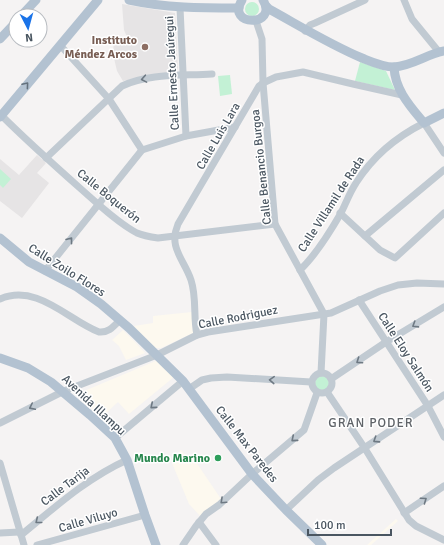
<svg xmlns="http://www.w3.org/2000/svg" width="444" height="545" font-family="Signika,sans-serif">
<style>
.commercial{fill:#fdf9ef}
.education{fill:#e6e4e5}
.green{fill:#c3f1d5}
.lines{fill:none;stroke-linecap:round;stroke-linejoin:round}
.minor{stroke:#c1cad2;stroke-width:7}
.major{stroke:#b3c2d1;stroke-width:9}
.oneway{stroke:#6e7983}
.oneway2{stroke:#64717d}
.education-dot{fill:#8d6e63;stroke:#fff;stroke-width:1.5}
.leisure-dot{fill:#2e9e5b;stroke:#fff;stroke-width:1.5}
.labels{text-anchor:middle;stroke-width:3;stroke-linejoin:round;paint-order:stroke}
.education-label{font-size:12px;font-weight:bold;fill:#785e54;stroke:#fff;text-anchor:end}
.street-label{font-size:12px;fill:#4a5661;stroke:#fff}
.leisure-label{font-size:12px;font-weight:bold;fill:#27864d;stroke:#fff;text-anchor:end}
.neighbourhood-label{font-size:13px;letter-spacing:1px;fill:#5f6368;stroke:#fff}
</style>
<rect width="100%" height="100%" fill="#f5f3f3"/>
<g class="commercial">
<path d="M192,312l1,21 -32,15h-6l-21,-22 19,-3v-7z"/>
<path d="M123,330l13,13 9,10 -19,7 -7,-14 -7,-6z"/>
<path d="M158,360l16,17 -45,37 -11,-12 -17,16 -24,-24z"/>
<path d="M181,450l7,9 4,-3 29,43 -20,18 -12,-13 -17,-41 4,-3 -1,-4z"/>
<path d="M396,519l2,2 -27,24h-4z"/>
</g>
<g class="education">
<path d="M122,4l53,9 3,56 -2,2 -53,10 -6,-10 -4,-17 1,-14 14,-1 -4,-9z"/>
<path d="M37,155l9,8 -9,10 12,10 -27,35 -22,-17v-42l19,16z"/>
</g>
<g class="green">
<circle cx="252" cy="9" r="7"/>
<path d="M360,62l26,9 9,19 -40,-9z"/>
<path d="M230,75l2,19 -12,2 -2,-20z"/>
<path d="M0,169l11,10 -8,9 -3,-3z"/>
<circle cx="322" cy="383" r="7"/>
</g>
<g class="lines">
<g class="minor">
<path d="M404,0l8,19 27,33"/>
<path d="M180,8l6,128"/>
<path d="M256,21l6,18 1,44 12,141 49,90 -3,59"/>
<path d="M305,31l5,-6 5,-2 50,-23"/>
<path d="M60,45l49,54 33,51"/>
<path d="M0,114c26,26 54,51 81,75 17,15 37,34 56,44 7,3 14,4 21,5l117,-14"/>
<path d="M46,158l76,-72c27,-13 60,-10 90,-12"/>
<path d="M340,213l40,37 15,8 49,-45"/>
<path d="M365,236l79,-66"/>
<path d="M300,270c16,-15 30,-38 41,-57 5,-10 9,-21 15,-30 17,-27 40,-46 68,-60l20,30"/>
<path d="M45,271l97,-121 44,-14 49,-9"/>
<path d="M0,299c37,-16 68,21 99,33 10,1 15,-6 21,-12"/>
<path d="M359,300l69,106 16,31"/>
<path d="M197,335c-4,-18 0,-37 -6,-55 -7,-21 -23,-32 -13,-56l81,-138 4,-3 13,-6 27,-5 50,12 49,11"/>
<circle cx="322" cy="383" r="10"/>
<path d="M331,379l55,-37 58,-35"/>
<path d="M189,389l13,-9 9,-2 16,-1 84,5"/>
<path d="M327,392l37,55 45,73 7,6 28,14"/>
<path d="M0,423l64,-32 93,-36 40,-20 11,-3 123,-19 49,-22 18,-6 19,-2 27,1"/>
<path d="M115,438l68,-57"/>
<path d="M0,463l24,82"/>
<path d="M286,510l32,-30 16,-12 110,-73"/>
<path d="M404,513l40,-27"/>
<path d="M199,522l17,23"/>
<path d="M0,533l19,-1"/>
<path d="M21,535c33,-27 66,-57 106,-75"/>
<path d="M37,545l108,-30"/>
<path d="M183,545l13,-19 10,-12 13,-9 33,-31 52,-44 13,-37"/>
</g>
<g class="major">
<path d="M129,0c37,8 72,8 110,8"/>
<path d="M242,0c-17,27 37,27 21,0"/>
<path d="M266,6l3,3c31,17 60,35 93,49 10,4 21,9 32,9 18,-1 33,-13 50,-16"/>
<path d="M21,16l15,-16"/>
<path d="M0,39l16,-17"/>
<path d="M394,67c1,23 16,39 30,56l20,-10"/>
<path d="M0,117l98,-117"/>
<path d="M0,238l29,24 48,25 24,17 28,24 54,53 69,93 34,36 36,35"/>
<path d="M0,358l28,10 23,14 39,33 25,23 12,22 18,55 11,30"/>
</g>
</g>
<defs><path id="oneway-chevron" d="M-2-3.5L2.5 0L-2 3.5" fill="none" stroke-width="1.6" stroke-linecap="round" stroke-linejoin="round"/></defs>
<g class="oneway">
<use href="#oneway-chevron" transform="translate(144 79) rotate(170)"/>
<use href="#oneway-chevron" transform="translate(70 240) rotate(-52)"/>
<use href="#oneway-chevron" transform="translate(415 325) rotate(148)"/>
<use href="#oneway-chevron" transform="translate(359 361) rotate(146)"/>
<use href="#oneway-chevron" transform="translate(272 380) rotate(-177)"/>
<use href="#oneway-chevron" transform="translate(153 406) rotate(140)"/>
<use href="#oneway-chevron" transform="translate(32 407) rotate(154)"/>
<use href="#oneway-chevron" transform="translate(294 439) rotate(140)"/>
<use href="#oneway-chevron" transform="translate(376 440) rotate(147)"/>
<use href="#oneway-chevron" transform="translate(424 500) rotate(-35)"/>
<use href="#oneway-chevron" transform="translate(223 501) rotate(137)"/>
<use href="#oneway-chevron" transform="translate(38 521) rotate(141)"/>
</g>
<use class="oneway2" href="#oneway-chevron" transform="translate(26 85) rotate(-50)"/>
<circle class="education-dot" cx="145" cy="47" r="4"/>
<circle class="leisure-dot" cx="218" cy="458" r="4"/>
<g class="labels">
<g class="education-label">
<text x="137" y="44">Instituto<tspan x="137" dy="14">Méndez Arcos</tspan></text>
</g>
<g class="street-label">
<text transform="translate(172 73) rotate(-93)" y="4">Calle Ernesto Jaúregui</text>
<text transform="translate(218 136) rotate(-60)" y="4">Calle Luis Lara</text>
<text transform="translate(261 167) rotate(-96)" y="4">Calle Benancio Burgoa</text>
<text transform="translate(109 196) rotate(39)" y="4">Calle Boquerón</text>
<text transform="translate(331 204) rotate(-57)" y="4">Calle Villamil de Rada</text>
<text transform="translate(67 270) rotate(32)" y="4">Calle Zoilo Flores</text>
<text transform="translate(238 317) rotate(-11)" y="4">Calle Rodriguez</text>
<text transform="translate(406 352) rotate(57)" y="4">Calle Eloy Salmón</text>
<text transform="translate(94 405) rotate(43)" y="4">Avenida Illampu</text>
<text transform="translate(247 444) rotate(52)" y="4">Calle Max Paredes</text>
<text transform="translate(65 486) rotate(-37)" y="4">Calle Tarija</text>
<text transform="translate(88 520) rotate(-16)" y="4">Calle Viluyo</text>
</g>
<g class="leisure-label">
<text x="210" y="462">Mundo Marino</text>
</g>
<g class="neighbourhood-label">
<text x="371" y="427">GRAN PODER</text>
</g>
</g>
<g transform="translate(28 28) rotate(174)"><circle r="19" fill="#ffffff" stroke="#b7bbc0"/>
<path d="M0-3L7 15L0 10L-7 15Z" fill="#1a73e8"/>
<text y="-6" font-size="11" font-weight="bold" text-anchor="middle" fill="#4a5661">N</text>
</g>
<path d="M308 529v6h83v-6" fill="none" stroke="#4a5661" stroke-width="2"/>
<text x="314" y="529" font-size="12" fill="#4a5661" stroke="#ffffff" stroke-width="3" paint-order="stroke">100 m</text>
</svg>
